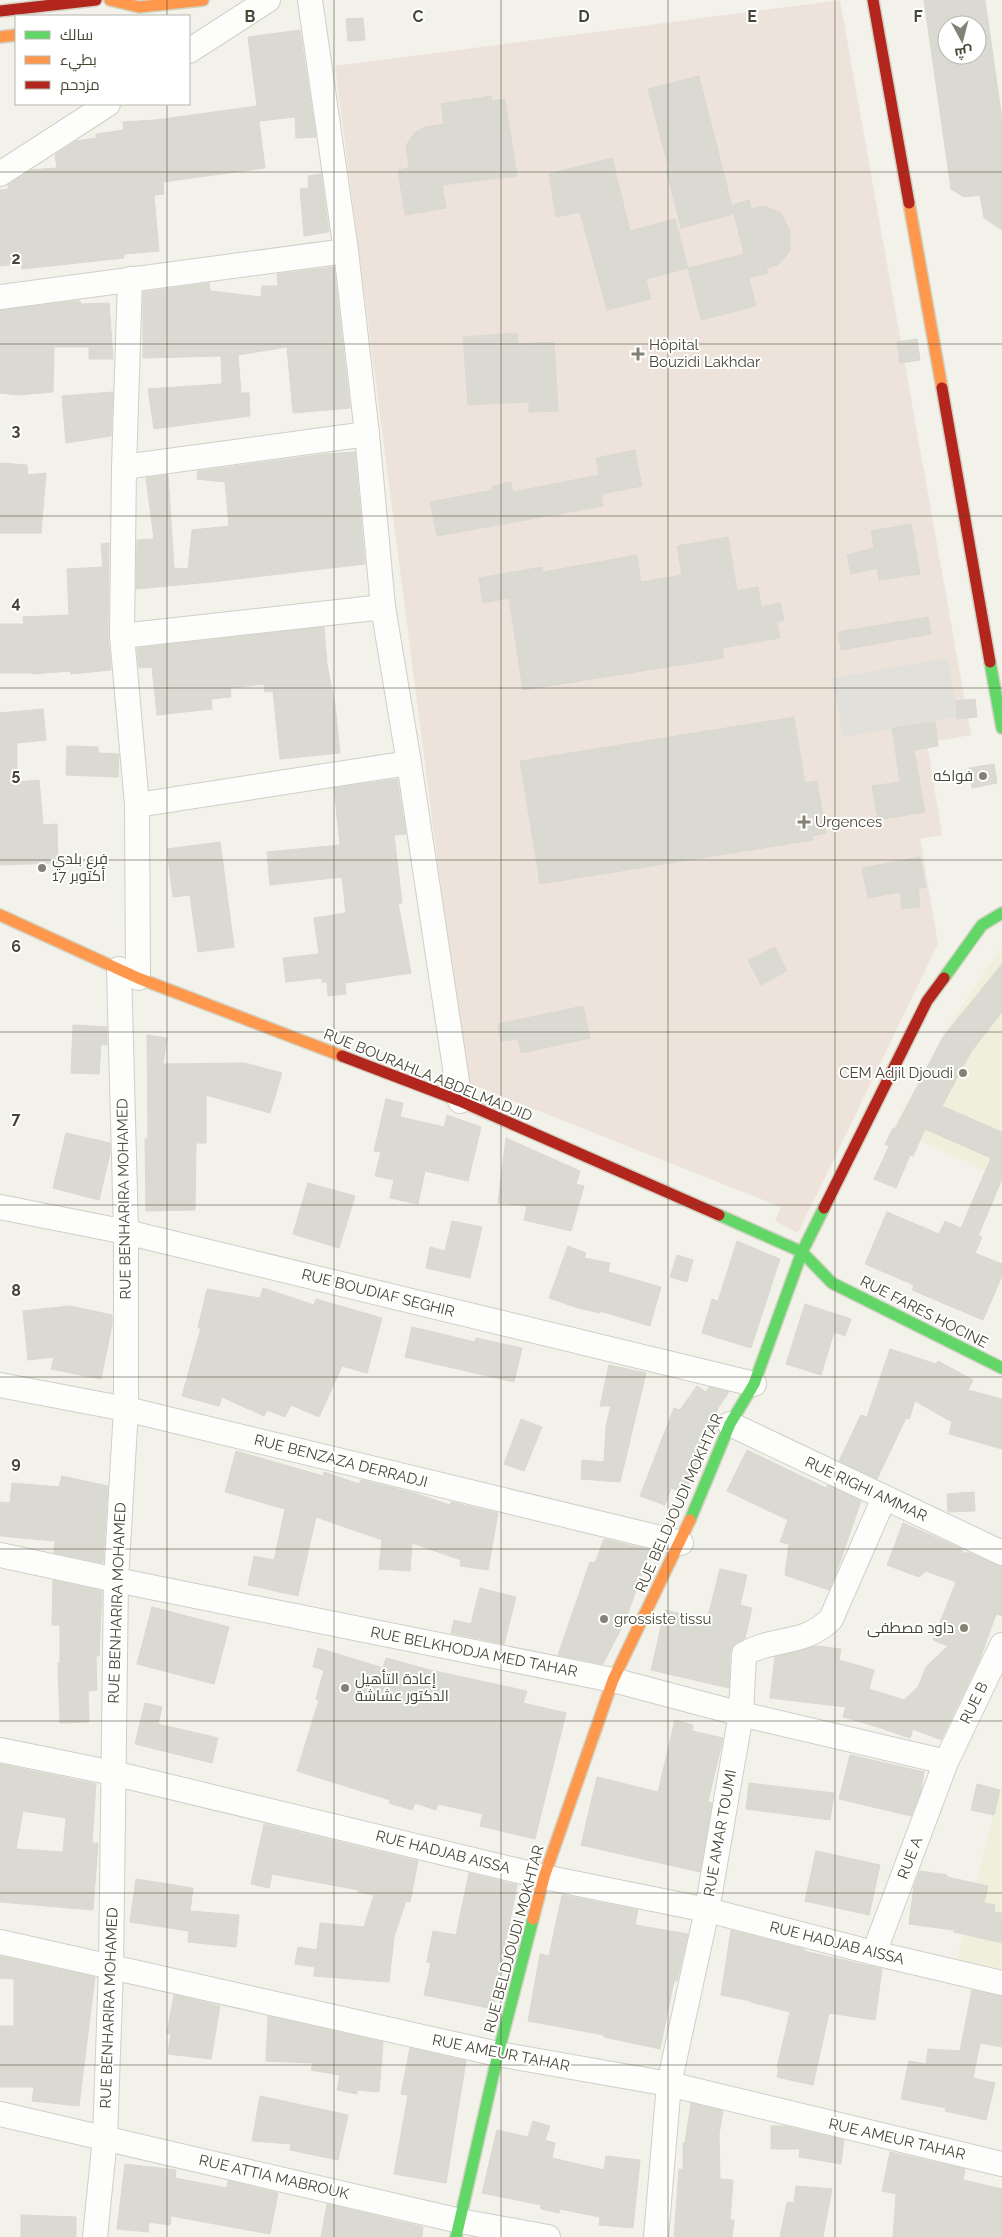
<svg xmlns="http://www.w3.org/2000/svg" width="1002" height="2237" font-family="Raleway,Cairo,sans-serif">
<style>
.education{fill:#f0efdc}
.medical{fill:#ede3da}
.parking{fill:#e1e0da}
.building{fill:#dbdad2;stroke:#dad9d0;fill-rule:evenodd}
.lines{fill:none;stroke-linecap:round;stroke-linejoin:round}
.street-casing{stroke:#d0cfc7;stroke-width:26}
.fast-casing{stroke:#d2d2c2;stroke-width:14}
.slow-casing{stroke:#d2d2c2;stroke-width:14}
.jam-casing{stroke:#d2d2c2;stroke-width:14}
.street{stroke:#fdfdfc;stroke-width:24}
.fast{stroke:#63d668;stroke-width:11}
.slow{stroke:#ff974d;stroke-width:11}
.jam{stroke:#b3261e;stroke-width:11}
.grid{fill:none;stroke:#484635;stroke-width:1;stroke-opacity:0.55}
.poi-dot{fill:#848274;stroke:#fff;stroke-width:2}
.labels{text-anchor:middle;stroke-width:4;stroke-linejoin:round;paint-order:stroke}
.poi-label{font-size:15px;fill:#484635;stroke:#fff;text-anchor:start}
.street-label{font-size:15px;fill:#484635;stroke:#fff}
.grid-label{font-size:16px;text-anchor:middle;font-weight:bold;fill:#484635;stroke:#fff;stroke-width:4;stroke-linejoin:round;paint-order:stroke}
</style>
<rect width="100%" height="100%" fill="#f2f1ea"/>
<g class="education">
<path d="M1002,946v232l-109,-50 61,-110z"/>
<path d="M1002,1783v187l-45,-10z"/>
</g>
<path class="medical" d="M840,0l131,735 -44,8 15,92 -22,4 18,105 -140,289 -23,-12 6,-14 -315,-125 -131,-1016z"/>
<path class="parking" d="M948,658l10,59 -115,20 -11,-59z"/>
<g class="building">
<path d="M924,0h61l17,119v111l-18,-12 -4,-23 -16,2 -13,-8zM947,25h30v30h-30z"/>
<path d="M363,18l2,22 -17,1 -2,-22z"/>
<path d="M300,30l16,107 -20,1 -1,-21 -36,4 6,47 -102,14 1,12 -10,1 5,56 -35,3v4l-102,11 -1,-5 -21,2v-76l8,-1v-4l23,-15 26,-2 -2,-13 21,-14 20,-3v-4l28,-4 -1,-8 33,-2 101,-14 -9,-69z"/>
<path d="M699,76l35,138 -53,14 -15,-59h3l-21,-80z"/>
<path d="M491,96l1,5 13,-2 12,77 -75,9 4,23 -41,7 -7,-45 11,-2 -3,-21 3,-7 7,-8 9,-5 19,-3 -3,-20z"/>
<path d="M612,158l18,73 45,-12 13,49 -42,11 5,20 -44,11 -27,-98 -24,5 -7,-43z"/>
<path d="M321,174l8,58 -25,4 -4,-47 9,-1 -1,-12z"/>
<path d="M749,200l2,9 13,-3 17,7 9,18v20l-12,14 -12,3 2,5 -19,5 7,28 -55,14 -13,-52 56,-14 -12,-49z"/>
<path d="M334,267l16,141 -57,5 -6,-66 -49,8 3,38h8l1,23 -96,13 -6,-40 74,-5 -1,-28 -78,2v-66l66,-9 1,8 51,6 1,-11h16l-1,-12z"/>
<path d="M75,301h5l1,3 28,-1 4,56h-24v-12h-35l-1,45 -35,3 -18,-2v-83z"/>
<path d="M517,333l1,11 36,-2 4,69 -29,1v-10l-61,3 -5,-68z"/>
<path d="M917,339l3,21 -20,3 -3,-21z"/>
<path d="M113,392l-2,44 -45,7 -4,-47z"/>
<path d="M635,450l7,36 -41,8 2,12 -166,30 -7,-34 63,-12 -1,-4 19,-4 2,10 86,-17 -3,-17z"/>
<path d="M355,452l10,112 -145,17 -84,8 1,-49 17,-1 -8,-61 22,-3 6,93 14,1 4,-39 37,-4 -4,-44 -28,-3 1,-8 127,-17z"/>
<path d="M0,463l27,2 1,10 18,-2 -5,60h-41z"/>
<path d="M911,524l9,50 -41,6 -2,-12 -26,6 -4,-19 27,-7 -3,-17z"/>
<path d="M728,537l9,54 21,-4 3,20 19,-4 4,17 -7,2 3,16 -58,10 2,10 -201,32 -14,-92 -26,5 -4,-25 63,-11 1,5 94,-17 4,27 41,-7 -5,-29z"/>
<path d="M109,543l-1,93 3,34 -40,4 -1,-3 -38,3v-1h-32v-49h24l-1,-7 46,-2 -2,-46 36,-2 -2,-23z"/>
<path d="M928,617l3,17 -90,16 -3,-18z"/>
<path d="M324,627l3,38 8,40 5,48 -60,6 -7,-68 -8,1 -1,-8 -34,4 1,9 -20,2 1,10 -55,6 -5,-48 -13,1 -2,-20z"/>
<path d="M975,699l2,18 -20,2 -1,-18z"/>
<path d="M43,709l3,31 -29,3v39l22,-2 4,45 14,-1 1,39 -58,2v-152z"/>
<path d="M794,717l11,66 12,-2 9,52 -14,3 1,4 -273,44 -20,-123z"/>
<path d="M935,722l3,24 -24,4 11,62 -47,8 -6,-34 28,-4 -8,-54z"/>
<path d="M67,746l31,1v6l21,1 -1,23 -52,-2z"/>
<path d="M994,764l3,19 -25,5 -3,-20z"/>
<path d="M397,779l9,55 -12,1 8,68h-4l13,70 -66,10 1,11 -18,2 -1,-14h-5v-4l-36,4 -3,-24 36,-4 -5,-36 32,-5 -4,-36 -72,8 -3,-33 73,-7 -6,-57z"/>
<path d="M220,842l14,105 -36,5 -8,-57 -17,2 -6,-48z"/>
<path d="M920,857l6,30 -8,2 2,18 -18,2 -2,-17 -32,6 -6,-30z"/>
<path d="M775,947l12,24 -26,14 -13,-25z"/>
<path d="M1002,964v48l-31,40 -29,54 60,26v47l-24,57 4,1 -7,16 27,11v12l-19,44 -71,-30 2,-5 -49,-21 22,-52 52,22 6,-13 16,7 30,-70 -66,-29 -12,27 -3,-1 -14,33 -22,-9 15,-33 -4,-2 8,-16 2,1 48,-92z"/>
<path d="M583,1006l7,32 -69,15 -3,-14 -17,2 -3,-17z"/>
<path d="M73,1025l34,2v18l-6,-1 -2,30 -28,-1z"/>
<path d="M147,1035l20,3 -4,26 82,-1 37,10 -12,40 -64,-18v48h-10l-1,67 -49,1 -1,-72 3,-1z"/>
<path d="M386,1099l17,4 -3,14 44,10 3,-12 34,12 -13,54 -43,-10 -7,33 -28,-6 4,-18 -19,-4 6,-24 -7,-1z"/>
<path d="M66,1133l44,10v11l-11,46 -46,-12z"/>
<path d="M506,1138l74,33 -4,13 8,2 -13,45 -47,-11 3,-14 -29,-3z"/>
<path d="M308,1183l47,13 -16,52 -46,-14z"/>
<path d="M452,1221l30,6 -12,51 -44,-10 4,-21 15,4z"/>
<path d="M737,1241l43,18 -29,89 -49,-15 10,-34 6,2z"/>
<path d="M568,1246l18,7 -2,5 26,5 -2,9 53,15 -11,39 -50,-15v2l-22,-5 -29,-10z"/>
<path d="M677,1255l16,5 -6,22 -17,-5z"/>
<path d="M263,1288l51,17 2,-6 66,19 -15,55 -25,-7 -23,51 -28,-12 -6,12 -18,-7 -3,6 -42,-19 -3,9 -37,-10 19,-68h-3l9,-39 53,9z"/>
<path d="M805,1304l46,15 -6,17 -11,-4 -13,43 -35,-11z"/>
<path d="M70,1306l42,9v10l-11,54 -50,-10 3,-12 -26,3 -5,-49z"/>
<path d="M412,1327l63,15 1,-4 46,10 -8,34 -109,-25z"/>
<path d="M890,1349l46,15 2,-3 35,19 -5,10 34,9v50l-53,-15 3,-12 -37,-21 -6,18 -3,-1 -29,61 -38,-18 22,-46 6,2z"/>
<path d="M609,1365l37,8 -26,109 -39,-3 1,-19 22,2 2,-36 5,-20h-11z"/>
<path d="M697,1386l9,6 3,-5 20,5 -11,16 -33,84 -14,-4 -6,17 -25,-9 34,-88 6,2z"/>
<path d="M521,1419l21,8 -18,44 -20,-7z"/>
<path d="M747,1450l79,38 2,-3 33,16 -23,67 -9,22 -44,-15 4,-31 -9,-2 8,-22 -61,-29z"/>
<path d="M236,1451l87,25 1,-4 35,12 2,-4 53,13 36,12 1,-3 47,11 -10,57 -28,-4 1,-6 -49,-17 -2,28 -31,-2 3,-29 -66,-23 -18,79 -50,-11 6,-29 20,4 11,-51 -60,-17z"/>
<path d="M62,1476l46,10 -5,77 -49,-10 1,-12 -55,-5v-34l10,1 2,-20 47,4z"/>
<path d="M974,1492l1,19 -27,1 -1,-18z"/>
<path d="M903,1523l57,25 5,6 2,-2 35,15v49l-6,-2 -16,45 -39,81 -28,-11 -3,9 -35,-12 -32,-9 3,-10 -76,-9 5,-41 41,-11 25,3 -2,11 35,10 -5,19 35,11 14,-13 8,-20 22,-21 -15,-6 23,-58 -30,-11 -7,6 -32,-12z"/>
<path d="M604,1539l46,11 -24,69 -23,45 -45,-9 32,-93 5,1z"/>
<path d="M720,1569l27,6 -7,30 12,3 -7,30 -12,8 -3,7 -1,35 -78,-18 14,-60 42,10z"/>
<path d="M53,1580l49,11 -3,65h-3l1,34 -9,1 1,31 -29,1 -2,-60h2v-38h-8z"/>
<path d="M480,1588l36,9 -12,47 -53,-11 3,-13 17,4z"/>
<path d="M152,1607l77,20 -15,57 -77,-20z"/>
<path d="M318,1648l65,20 3,-10 44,12 97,21 -4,12 43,10 -31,126 -55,-13 3,-12 -45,-10 -2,6 -21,-7 -3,7 -23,-7 1,-3 -93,-29 22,-71 -3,-1 8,-29 -11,-3z"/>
<path d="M145,1703l17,4 -4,17 60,14 -6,25 -77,-19z"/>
<path d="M675,1720l18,5 -1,6 31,7 -15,64 4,1 -12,69 -119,-27 16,-68 61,15z"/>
<path d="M850,1755l74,17 -3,19 -10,25 -72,-17z"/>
<path d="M0,1764l96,20 -4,59h6l-5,67 -93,-8zM23,1811l43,7 -3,34 -47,-3z"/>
<path d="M749,1783l85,10 -4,27 -84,-11z"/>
<path d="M977,1784l23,6 -6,25 -23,-5z"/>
<path d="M264,1824l154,37 -8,41 -4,-1 -12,36 -5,45 -75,-6 1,-9 -20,-3 3,-17 19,3 3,-27 44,4 10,-32 -16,-3 1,-2 -87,-16 -3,14 -18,-4z"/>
<path d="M816,1851l64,14 -11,50 -64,-14z"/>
<path d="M920,1871l27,4v2l41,9 -4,17 11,2 -1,7 8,1v30l-48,-11v-2l-45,-6 5,-38z"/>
<path d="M469,1873l48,12 -24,124 -69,-14 7,-32 -4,-1 6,-31 23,4z"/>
<path d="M136,1879l57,9 -3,23 49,4 -3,32 -48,-5 1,-11 -59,-9z"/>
<path d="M562,1895l76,15 -3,15 53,9 -11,47h-3l-14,68 -56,-12v-2l-76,-14 12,-67 9,2z"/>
<path d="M731,1930l73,19v2l78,18 -7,51 -46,-7 -16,72 -36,-8 2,-8 -2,-1 13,-56 -39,-10v-1l-30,-6z"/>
<path d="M0,1956l95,21 -16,129 -47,-5 2,-14h-34v-61h14v-47l-14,-1z"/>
<path d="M972,1990l30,6v51l-22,-4 -7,35 22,5 -9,37 -41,-9 1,-3 -45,-9 8,-38 17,3 2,-15 32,2z"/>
<path d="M174,1995l46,11 -9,53 -43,-5 3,-20 -4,-1z"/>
<path d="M268,2016l115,26 -4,50 -22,-2v4l-20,-4 3,-15 -29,-5 2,-7 -47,-2z"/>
<path d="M410,2048l56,13 -20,122 -52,-9 14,-79 -7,-1z"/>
<path d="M260,2096l88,19 -10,45 -48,-10 1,-6 -39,-3z"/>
<path d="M691,2103l32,8 -4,23 1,45 13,1 -3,40h4l-2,17h-58l5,-68 4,1v-27h2z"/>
<path d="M533,2121l17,5 -5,14 10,3 -3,15 52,12 2,-14 34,4 -7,68 -34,-3 1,-8 -40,-8 -1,4 -18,-4v-4l-59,-12 15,-63 31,7z"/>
<path d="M771,2126h13l60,14 -3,24 -42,-7 1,-8h-29z"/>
<path d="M890,2152l75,17 -2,11 39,9v48h-109l3,-43 -14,-3z"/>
<path d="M125,2164l51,6 -1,8 52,10 1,-7 50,12 -8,41 -99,-18 -1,9 -21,-3 -1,10 -31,-3z"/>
<path d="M796,2186l36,3 -9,48h-43l7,-35 7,1z"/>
<path d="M327,2204l96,23 -1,10h-101z"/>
<path d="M21,2215l55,2v20h-55z"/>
</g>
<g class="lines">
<defs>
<g id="street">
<path d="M189,51l79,-51"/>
<path d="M0,174l108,-70"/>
<path d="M346,251l21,183"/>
<path d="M130,279l-6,188 -2,169 15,169 1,173"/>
<path d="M0,297l346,-46 -36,-251"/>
<path d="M124,467l243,-33 16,173"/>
<path d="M122,636l261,-29 26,156 -272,42"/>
<path d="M409,763l51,338"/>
<path d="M0,1207l126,25 628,152"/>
<path d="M0,1385l126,24 555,134"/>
<path d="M730,1424l272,129"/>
<path d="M0,1555l116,25 497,100 128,34 205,48"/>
<path d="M0,1750l113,23 431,104 163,33 167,43 128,30"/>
<path d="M0,1942l498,112 171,30 333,80"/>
<path d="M874,1953l72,-191 56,-117"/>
<path d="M0,2114l460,107 88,16"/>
<path d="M95,2237l10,-99 6,-170 5,-388 10,-171v-177l-7,-263"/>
<path d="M656,2237l13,-153 38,-174 34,-196 3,-60c32,-18 58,-7 87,-35l53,-121"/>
</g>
<g id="fast">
<path d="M990,662l12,66"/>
<path d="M944,978l38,-53 20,-12"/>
<path d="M719,1215l83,37 30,31 170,85"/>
<path d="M690,1520l40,-96 24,-40 48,-132 22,-44"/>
<path d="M456,2237l42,-183 35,-135"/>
</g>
<g id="slow">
<path d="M110,0l29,7 64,-7"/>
<path d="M0,37l16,-2"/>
<path d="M909,203l33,185"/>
<path d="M0,915l138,63 204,78"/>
<path d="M533,1919l11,-42 69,-197 77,-160"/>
</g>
<g id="jam">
<path d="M873,0l36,203"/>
<path d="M0,11l96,-11"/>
<path d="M942,388l48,274"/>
<path d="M342,1056l118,45 259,114"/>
<path d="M824,1208l103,-207 17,-23"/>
</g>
</defs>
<use href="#street" class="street-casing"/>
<use href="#fast" class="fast-casing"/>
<use href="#slow" class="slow-casing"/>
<use href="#jam" class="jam-casing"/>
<use href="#street" class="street"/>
<use href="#fast" class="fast"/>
<use href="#slow" class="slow"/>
<use href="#jam" class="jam"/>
</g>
<path class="grid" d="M167,0v16M334,0v2237M501,0v2237M668,0v2237M835,0v2237M167,104v2133M0,172h1002M0,344h1002M0,516h1002M0,688h1002M0,860h1002M0,1032h1002M0,1205h1002M0,1377h1002M0,1549h1002M0,1721h1002M0,1893h1002M0,2065h1002"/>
<g class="poi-dot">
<path d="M635.5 346.5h5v5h5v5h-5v5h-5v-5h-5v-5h5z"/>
<circle cx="983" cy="776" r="5"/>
<path d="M801.5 814.5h5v5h5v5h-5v5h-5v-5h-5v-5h5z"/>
<circle cx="42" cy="868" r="5"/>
<circle cx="963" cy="1073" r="5"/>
<circle cx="604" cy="1619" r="5"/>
<circle cx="964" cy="1628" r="5"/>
<circle cx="345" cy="1688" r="5"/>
</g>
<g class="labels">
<g class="poi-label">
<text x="649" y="350">Hôpital<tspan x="649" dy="17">Bouzidi Lakhdar</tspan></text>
<text x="973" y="781" text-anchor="end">فواكه</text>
<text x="815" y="827">Urgences</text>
<text x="52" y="864">فرع بلدي<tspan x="52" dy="17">17 أكتوبر</tspan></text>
<text x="953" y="1078" text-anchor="end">CEM Adjil Djoudi</text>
<text x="614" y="1624">grossiste tissu</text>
<text x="954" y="1633" text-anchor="end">داود مصطفى</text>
<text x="355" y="1684">إعادة التأهيل<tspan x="355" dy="17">الدكتور عشاشة</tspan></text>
</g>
<g class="street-label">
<text transform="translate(428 1075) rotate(22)" y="5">RUE BOURAHLA ABDELMADJID</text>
<text transform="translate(124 1199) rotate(-91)" y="5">RUE BENHARIRA MOHAMED</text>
<text transform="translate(378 1293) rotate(14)" y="5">RUE BOUDIAF SEGHIR</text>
<text transform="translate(924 1312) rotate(27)" y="5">RUE FARES HOCINE</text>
<text transform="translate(341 1461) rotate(14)" y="5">RUE BENZAZA DERRADJI</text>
<text transform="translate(866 1489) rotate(25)" y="5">RUE RIGHI AMMAR</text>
<text transform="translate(679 1503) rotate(-66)" y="5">RUE BELDJOUDI MOKHTAR</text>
<text transform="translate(117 1603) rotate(-88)" y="5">RUE BENHARIRA MOHAMED</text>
<text transform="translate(474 1652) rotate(11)" y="5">RUE BELKHODJA MED TAHAR</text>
<text transform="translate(974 1703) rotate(-64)" y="5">RUE B</text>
<text transform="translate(720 1833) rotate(-80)" y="5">RUE AMAR TOUMI</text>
<text transform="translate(443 1852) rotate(14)" y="5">RUE HADJAB AISSA</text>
<text transform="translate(910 1858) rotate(-69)" y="5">RUE A</text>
<text transform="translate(514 1939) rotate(-75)" y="5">RUE BELDJOUDI MOKHTAR</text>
<text transform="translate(837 1943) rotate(14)" y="5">RUE HADJAB AISSA</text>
<text transform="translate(109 2008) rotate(-88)" y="5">RUE BENHARIRA MOHAMED</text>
<text transform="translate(501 2053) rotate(11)" y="5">RUE AMEUR TAHAR</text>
<text transform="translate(897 2139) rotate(13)" y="5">RUE AMEUR TAHAR</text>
<text transform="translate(274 2177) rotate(13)" y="5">RUE ATTIA MABROUK</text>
</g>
</g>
<g class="grid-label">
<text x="250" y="22">B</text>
<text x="418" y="22">C</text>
<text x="584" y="22">D</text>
<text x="752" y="22">E</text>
<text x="918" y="22">F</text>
<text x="16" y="264">2</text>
<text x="16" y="436">3</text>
<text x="16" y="608">4</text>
<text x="16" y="780">5</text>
<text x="16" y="952">6</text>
<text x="16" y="1124">7</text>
<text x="16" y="1296">8</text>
<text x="16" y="1468">9</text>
</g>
<rect x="15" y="15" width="175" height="90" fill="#ffffff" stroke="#b6b5ae"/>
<rect x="25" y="31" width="25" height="8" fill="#63d668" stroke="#b6b5ae"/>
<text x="60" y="40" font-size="15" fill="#484635">سالك</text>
<rect x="25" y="56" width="25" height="8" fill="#ff974d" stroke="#b6b5ae"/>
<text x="60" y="65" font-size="15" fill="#484635">بطيء</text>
<rect x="25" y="81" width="25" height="8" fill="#b3261e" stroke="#b6b5ae"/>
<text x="60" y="90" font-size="15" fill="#484635">مزدحم</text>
<g transform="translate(962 40) rotate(173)"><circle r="24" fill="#ffffff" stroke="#b6b5ae"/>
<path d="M0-4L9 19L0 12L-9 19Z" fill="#848274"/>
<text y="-8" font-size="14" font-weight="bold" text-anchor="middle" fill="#484635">ش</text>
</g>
</svg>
